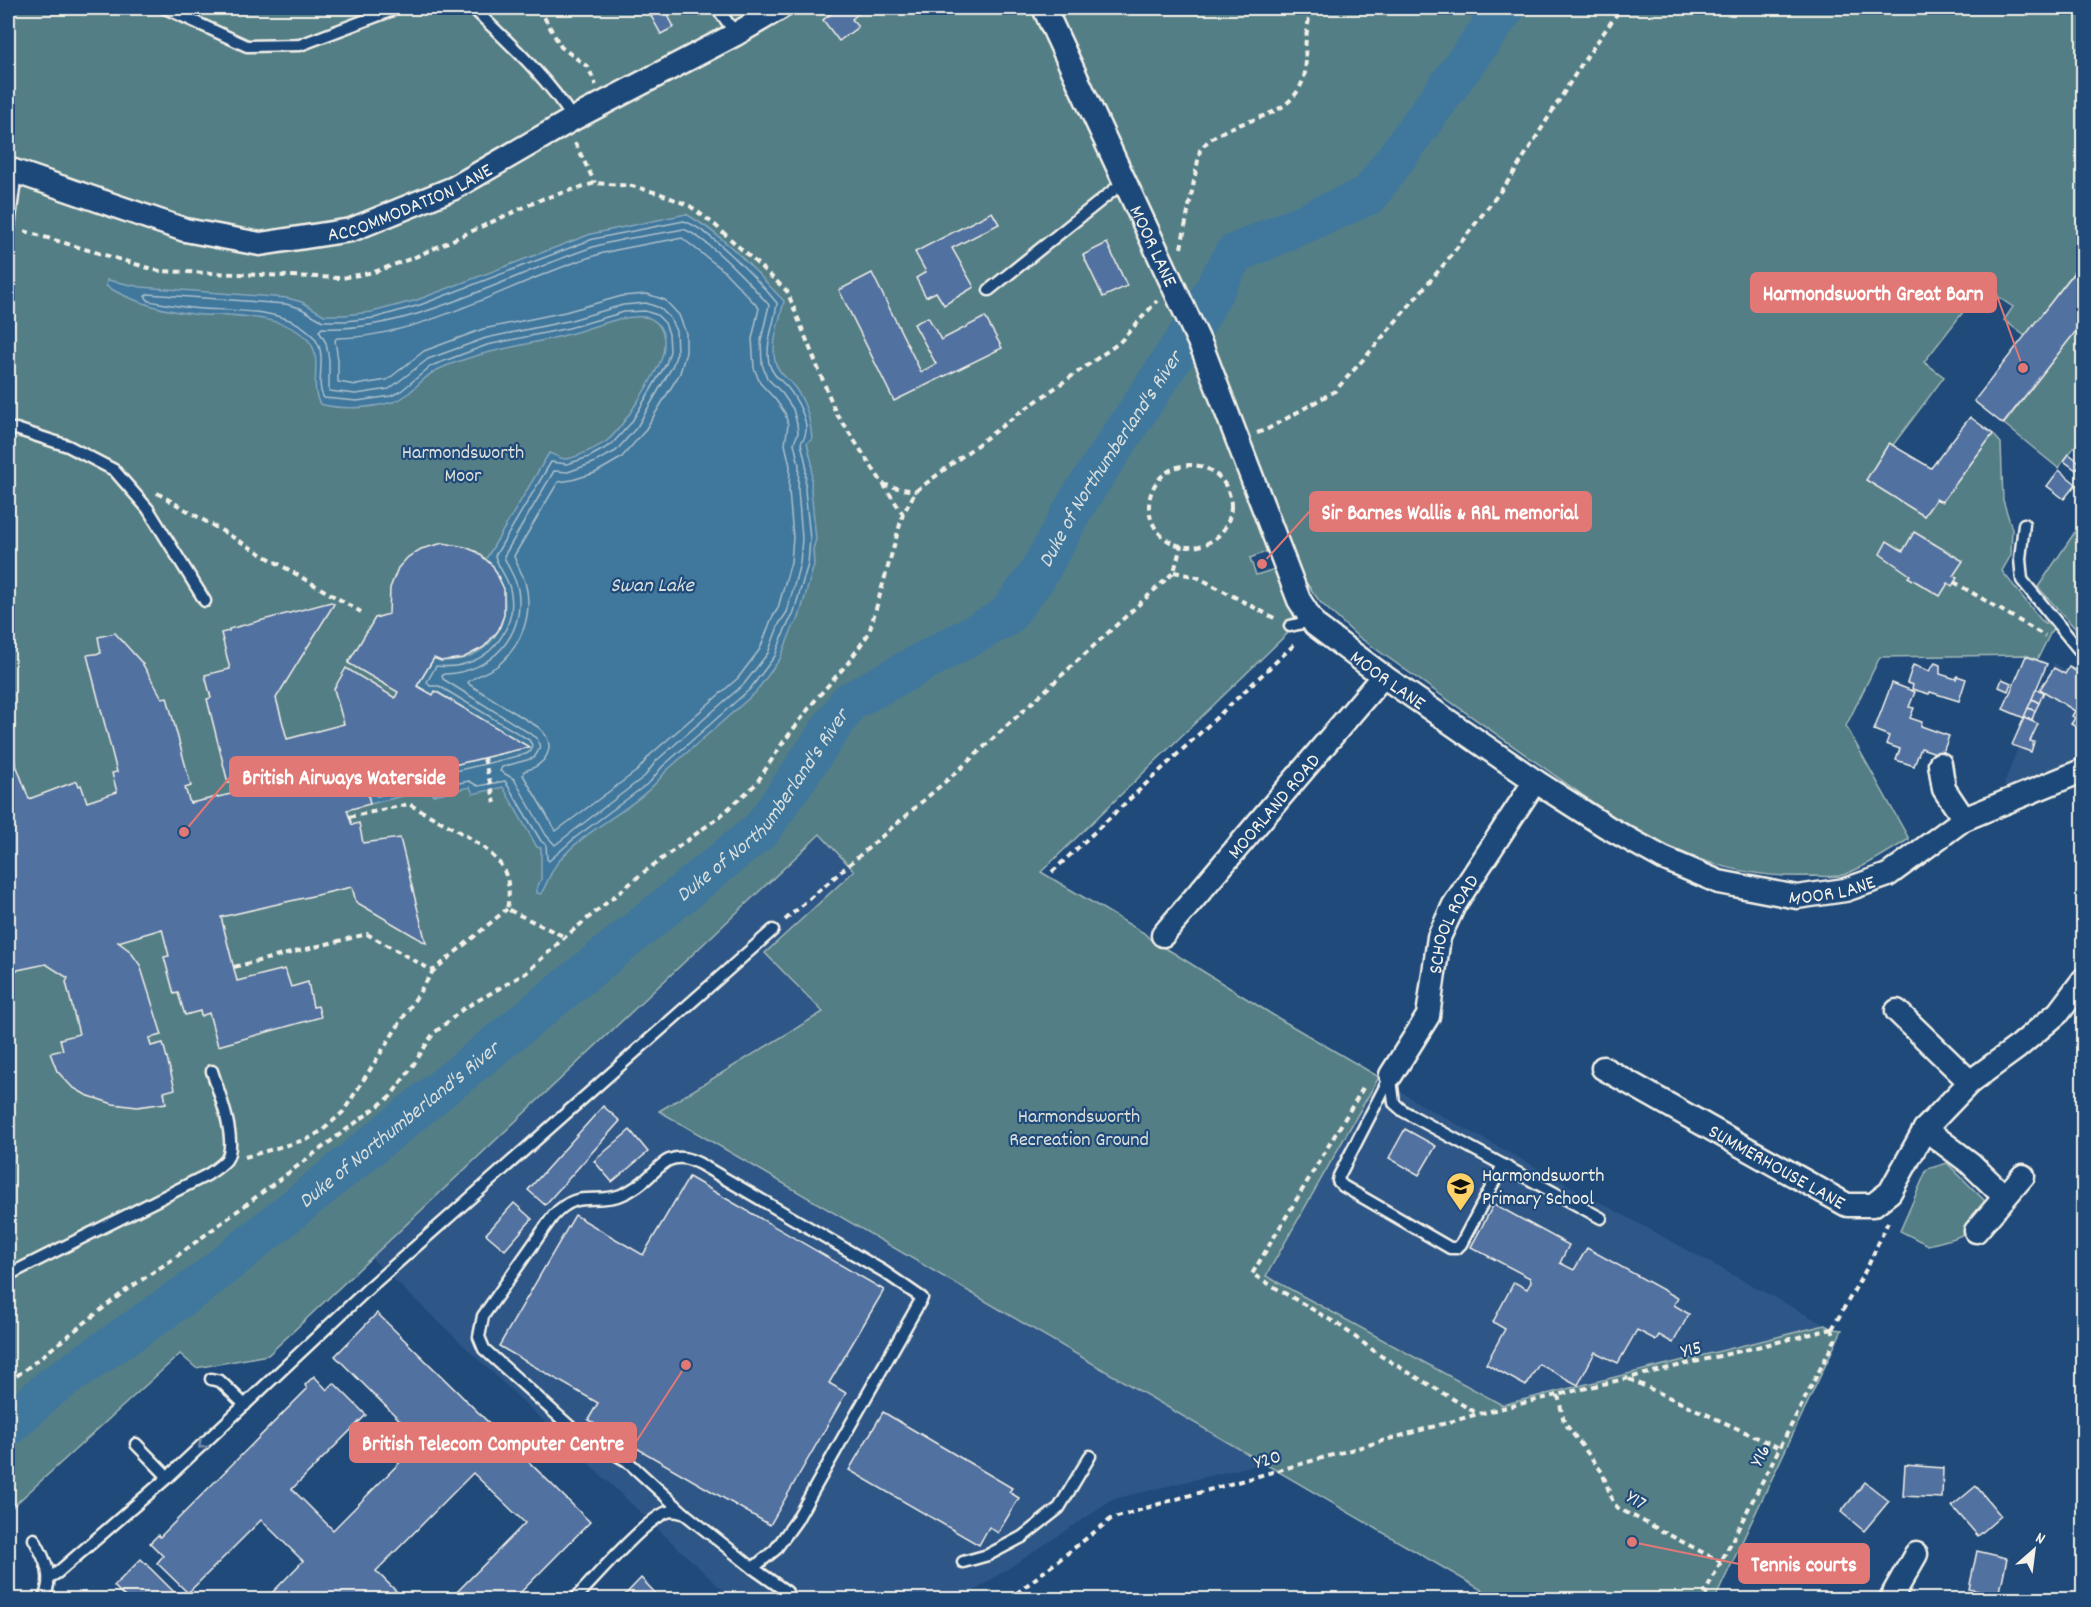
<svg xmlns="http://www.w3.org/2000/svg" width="2091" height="1607" font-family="Dekko,sans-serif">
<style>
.built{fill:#2e5686}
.green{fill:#537e86;stroke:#a4b8b7;stroke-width:1.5}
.water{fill:#40779d;stroke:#88a8bb;stroke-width:1.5}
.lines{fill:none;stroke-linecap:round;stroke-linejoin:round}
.shore{stroke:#acc0ca;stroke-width:1.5}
.river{stroke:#40779d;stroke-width:40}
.building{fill:#5171a1;stroke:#f4f1e8;stroke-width:1.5}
.lane-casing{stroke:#f4f1e8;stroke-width:15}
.street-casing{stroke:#f4f1e8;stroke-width:27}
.path{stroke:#f4f1e8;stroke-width:4;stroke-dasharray:6 4.5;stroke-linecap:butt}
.lane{stroke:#1f4a7a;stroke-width:10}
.street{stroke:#1f4a7a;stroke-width:22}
.oneway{stroke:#748da6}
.labels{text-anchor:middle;stroke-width:4.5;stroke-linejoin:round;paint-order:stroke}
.street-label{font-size:20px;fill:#f4f1e8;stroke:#1f4a7a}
.park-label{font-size:20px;fill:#dce0d9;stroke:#1f4a7a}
.poi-label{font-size:20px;fill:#f4f1e8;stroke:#1f4a7a;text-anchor:start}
.water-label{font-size:21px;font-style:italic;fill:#d9dfdd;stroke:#1f4a7a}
.leader{fill:none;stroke:#e27875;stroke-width:2}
.callout-dot{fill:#e27875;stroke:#1f4a7a;stroke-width:2}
.callout{fill:#e27875;stroke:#e27875;stroke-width:2}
.callout-label{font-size:21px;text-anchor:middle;font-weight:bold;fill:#fff}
</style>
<rect width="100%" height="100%" fill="#1f4a7a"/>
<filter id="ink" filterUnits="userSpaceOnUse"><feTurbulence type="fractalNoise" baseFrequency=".0167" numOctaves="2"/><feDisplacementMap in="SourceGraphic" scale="12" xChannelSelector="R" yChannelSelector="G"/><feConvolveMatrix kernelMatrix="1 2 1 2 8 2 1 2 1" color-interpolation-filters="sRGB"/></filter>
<g filter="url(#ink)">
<g class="built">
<path d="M2054,663l29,17v69l-16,23 -33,15 -31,-1 25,-64z"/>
<path d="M820,834l35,37 -89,82 57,59 -164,99 605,352 -150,36 -152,100h-230l-361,-341z"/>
<path d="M1379,1077l41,27 405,221 -323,80 -237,-129z"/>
</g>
<g class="green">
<path d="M8,8h2075v252l-58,76 -21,-16 9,-13 -15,-10 -9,12 -15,-11 -50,64 20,15 -51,68 -4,-2 -22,37 57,36 12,-17 6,3 51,-68 8,9 2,57 9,29 -1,26 -9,16 39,49 12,8 -16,32 -11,-5 -146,2 -34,69 63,113c-18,11 -50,32 -70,37 -9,1 -19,0 -28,0 -65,3 -111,-15 -169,-39l-286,-202 -36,-33 -23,-32 -101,-247 -118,178 -41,75 -31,41 -157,85 -87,127 -561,455 -151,104 -42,38z"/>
<path d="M2083,321v115l-25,32 -54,-44z"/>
<path d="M1192,346l76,205 -18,7 6,17 19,-6 20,51 -6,12 -248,240 103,61 10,10 18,9 101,63 106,62 -113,199 236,129 323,-80 7,4 10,1 -127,269h-218l-838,-488 164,-99 -58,-59 89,-82 -34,-37 -552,521 -72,13 -16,-14 -172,157v-75l46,-42 153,-105 559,-455 91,-121 156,-86 25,-32 75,-126z"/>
<path d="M2083,520v117l-45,-50z"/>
<path d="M1947,1163l37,37c-5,36 -25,37 -56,45l-28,-14 27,-62z"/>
</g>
<path class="water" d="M686,214c39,22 68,56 98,87 -4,19 -13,40 -9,60 2,10 10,15 16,22 15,17 19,35 21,56l-5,4 5,20 -1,27 5,49 -3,10 1,16 -15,53 -7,11 -12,30 -25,34 -89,78c-28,38 -77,54 -107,90 -8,9 -12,23 -18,33l-4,-1v-5l4,-9v-31l-4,-1 -34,-60 -30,7 -3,-7 -37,8 -2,-6 -61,15 -4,-18 162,-39 -92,-56 -3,4 -16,-9 17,-28c8,4 18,3 27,1 48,-12 57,-67 25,-100l63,-106c5,2 12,6 17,6 10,-1 34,-13 42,-19 15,-13 45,-61 53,-80 3,-8 4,-18 2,-26 -3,-9 -9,-16 -19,-17 -24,-2 -49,10 -71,16 -46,13 -93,17 -136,37 -17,8 -26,27 -44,32 -23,6 -50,8 -73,2 -12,-19 5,-48 -13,-65 -18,-19 -53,-22 -78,-24 -9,-1 -18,1 -27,0 -35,-3 -66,-11 -96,-29l1,-6 34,7 146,11 15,4 22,13h21l27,-3 45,-12 174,-66z"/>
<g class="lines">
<g class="shore">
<path d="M684,221c28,10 73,58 93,82 -2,20 -12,39 -8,60 3,12 12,17 19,25 8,10 22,34 17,47 0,3 -3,6 -4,8l5,21 -1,26 5,49 -2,25 -15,51 -7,12 -11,29 -25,33 -88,78 -12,15 -74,55 -27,24 -2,-2 -1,-14 -5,-4 -36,-60 -27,5 -9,-5 -30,6 -10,-4 -52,13 -3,-4 2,-2 150,-36 5,-3 1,-6 -3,-5 -90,-54h-9l-3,-4 9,-16c9,1 19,1 28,-2 32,-8 54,-42 46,-75 -3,-12 -12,-22 -15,-33l56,-94 16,2 22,-7 22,-12 20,-22 35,-59 4,-13 -1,-17 -4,-11 -8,-8 -12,-4 -21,1 -55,16 -82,17 -56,21 -30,25 -10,5 -34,5 -33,-3c-9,-13 2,-38 -6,-54 -18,-36 -81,-33 -114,-35 -18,-1 -37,-5 -55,-8l-4,-5 3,-2 138,10 14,4 23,13h22l29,-3 46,-13 173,-66z"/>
<path d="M683,229c25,9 68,55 86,76l-8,35 1,24 5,14 15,15 11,16 4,15 1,9 -4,10 5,22 -1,25 4,48 -2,25 -13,49 -8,12 -11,29 -24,31 -88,77 -11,15 -90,69 -9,-10 -32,-56 -14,-8 2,-4 32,-9 6,-10 -3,-10 -94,-59 -1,-3 2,-2c45,-1 82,-37 74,-84 -2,-13 -11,-23 -14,-34l50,-85 14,1 25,-9 23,-12 21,-24 35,-60 5,-14 -1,-22 -6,-13 -10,-10 -14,-5 -23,2 -55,16 -82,17 -58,21 -39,30 -33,5 -27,-3v-31l-3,-17 -7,-12 3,-3c90,4 186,-53 271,-81 28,-9 61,-12 90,-18z"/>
<path d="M682,238l41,32 36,38 -7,31 2,29 6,15 15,16 10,14 3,12 -3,19 5,22 -1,25 4,46 -2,25 -13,46 -7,12 -11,29 -22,29 -88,77 -12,15 -82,61 -33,-56 1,-4c23,-5 35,-27 14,-44l-68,-42 -2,-3c9,-7 20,-10 29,-16 25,-20 37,-53 28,-84 -3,-9 -8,-17 -11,-26l44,-74 14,-2 23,-7 26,-15 23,-26 36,-59 6,-21v-19l-7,-18 -14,-15 -18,-6 -25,2 -57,16 -82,17 -59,22 -37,29 -31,5 -18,-3v-22l-3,-20 2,-2c88,-1 177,-58 260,-83 27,-8 57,-12 85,-17z"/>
</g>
<path class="river" id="s1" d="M8,1426l42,-38 151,-104 561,-455 87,-127 157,-85 31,-41 41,-75 118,-178 38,-69 135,-59 136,-187"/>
</g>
<g class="building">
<path d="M664,8l10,19 -13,7 -10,-18z"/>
<path d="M839,8h17l4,4 -8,7 6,8 -19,14 -16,-21z"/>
<path d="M992,212l7,12 -47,24 22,39 -30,18 -8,-13 -10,5 -10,-19 10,-6 -11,-20z"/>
<path d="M1107,243l20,43 -24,11 -20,-42z"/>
<path d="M2084,260v61l-81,103 -29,-23z"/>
<path d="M872,273l49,99 15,-8 -22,-40 14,-7 13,23 44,-23 17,31 -108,53 -55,-111z"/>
<path d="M1970,417l23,17 -51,68 -6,-3 -12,17 -58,-36 23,-37 42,25z"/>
<path d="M2069,454l13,10 -6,6 -12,-9z"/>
<path d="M2059,470l17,14 -12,15 -17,-13z"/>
<path d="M1914,532l49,29 -10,15 4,2 -5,8 -4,-3 -8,13 -32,-19 2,-2 -30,-21 7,-13 16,10z"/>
<path d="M443,543l22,4 12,5 16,14 11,23v26l-6,16 -14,16 -21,11 -22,3 -7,-3 -17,28 16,9 2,-4 94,56 -163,39 4,18 -23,6 5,15 7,-2 4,20 37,-5 26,105 -70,-41 -4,-15 -131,30 16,64 48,-12 6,18 17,-5 5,25 5,-1 3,11 -103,29 -9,-33 -8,3 -1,-5 -15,4 -7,-22 -4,1 -10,-37 5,-1 -7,-27 -44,13 12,9 10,14 22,70 -13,3 2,8 12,-3 12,46 -11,3 2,11 -29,4 -24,-3 -27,-9 -14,-8 -15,-16 -7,-18 13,-3 -3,-11 19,-5 -13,-52 2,-4 -22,-14 -38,8v-229l21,56 48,-18 2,5 2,-1 6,17 30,-10 -5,-19 5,-1 -30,-117 14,-2 -3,-16 17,-4 27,30 20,35 5,-1 24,89 -6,2 5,15 46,-10 -3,-11 -5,1 -21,-84 4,-1 -6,-23 25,-6 -9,-36 8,-2v-2l102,-27 3,2 -58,94 11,41 57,-15 -10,-35 12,-21 49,30 3,-6 -50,-29 27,-45 14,-4 1,-26 8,-20 10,-11 13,-8z"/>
<path d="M2026,656l21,8 -23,54 -21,-9z"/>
<path d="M1935,663l5,2v9l16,5 1,-3 9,3 -7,22 -29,-9 -1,2 -17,-5 1,-4 -6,-2 6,-18 16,6z"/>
<path d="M2069,667l15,9v56l-13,-8 4,-6 -3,-2 3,-5 -35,-22 14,-21 11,6z"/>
<path d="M2002,679l9,4 -3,8 -9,-4z"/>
<path d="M1892,683l23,9 -6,15 5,1 -4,10 12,4 -1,4 28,10 -7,19 -21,-7 -7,18 -18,-6 4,-11 -14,-5 3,-8 -15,-6z"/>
<path d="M2036,689l8,3 -5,11 -7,-4z"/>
<path d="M2032,699l7,4 -4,8 -7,-3z"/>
<path d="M2028,708l7,3 -3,9 -8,-3z"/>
<path d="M2024,718l14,6 -8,17 4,1 -3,10 -19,-7z"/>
<path d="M603,1106l17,15 -75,84 -17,-15z"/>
<path d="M1405,1129l31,17 -17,29 -30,-17z"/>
<path d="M630,1130l18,22 -36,30 -18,-21z"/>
<path d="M689,1177l195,113 -55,93 17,10 -76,132 -182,-105 10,-17 -99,-57 76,-131 68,40z"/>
<path d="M514,1203l18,16 -27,31 -19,-16z"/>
<path d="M1494,1204l75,41 -9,18 14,7 13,-22 91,50 -4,7 15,9 -16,29 -14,-8 -3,5 -19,-10 -19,33 -23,-11 -17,33 -39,-21 -13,22 -40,-22 19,-35 -12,-7 21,-40 13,7 4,-7 -1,-4 -59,-31z"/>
<path d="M377,1313l213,209 -77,78h-64l76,-77 -52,-50 -97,98 29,29h-140l38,-39 -42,-41 -73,73 -31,-30 6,-7 -13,-13 8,-8 2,2 147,-148 -2,-4 9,-9 13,14 7,-7 32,32 -74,74 41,41 88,-89 -86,-85z"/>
<path d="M883,1412l129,76 -3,4 10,6 -21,35 -9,-6 -10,18 -130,-75z"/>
<path d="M1905,1465l38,3 -1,30 -39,-2z"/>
<path d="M1865,1482l24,19 -25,30 -23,-19z"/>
<path d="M1976,1486l25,30 -23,20 -26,-30z"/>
<path d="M1977,1551l30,7 -8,38 -30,-7z"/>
<path d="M141,1559l41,41h-54l-14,-14z"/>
<path d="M641,1578l21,22h-42z"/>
</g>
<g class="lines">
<defs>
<g id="lane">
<path d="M165,8l82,38 53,-1 90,-34 4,-3"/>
<path d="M473,8c35,34 74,69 100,111"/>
<path d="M717,8l19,26"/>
<path d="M9,226l7,-54"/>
<path d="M989,290l136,-109"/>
<path d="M8,429h8l52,17 46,24 34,39 57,92"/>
<path d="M2024,524l-4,35 2,21 62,76"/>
<path d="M1290,626l21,-5"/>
<path d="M1391,1075l-52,101 -1,5 5,5 107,62h7l4,-4 42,-79"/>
<path d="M1391,1079l3,24 9,8 198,107"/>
<path d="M8,1275l199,-100c6,-4 14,-9 19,-15 13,-18 -8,-69 -14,-89"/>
<path d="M211,1379l9,2 25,24"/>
<path d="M136,1444l32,33"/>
<path d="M685,1514l-58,-53 -52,-30 -91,-82 -5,-12 4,-21 70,-100c26,-28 39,-11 68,-21 13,-5 24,-14 34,-24 4,-4 9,-9 14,-11 11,-5 21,-1 31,4l183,107 39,27 -126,223 -21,29 -22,18"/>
<path d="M34,1539c11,20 21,39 9,61"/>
<path d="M963,1562l25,-7 34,-18 37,-29 31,-52"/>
<path d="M50,1577l7,-4 111,-96 203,-191 402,-356"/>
<path d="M574,1600c19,-20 71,-80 93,-88 7,-2 12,0 18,2l68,54 34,24"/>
</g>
<g id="street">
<path id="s2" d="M1044,8l159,342 96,250 16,25 68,51 152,105 72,46 56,31 56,24 78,15 48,-7 43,-15 76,-56 120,-49"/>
<path id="s3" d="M8,169l177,61 75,14 91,-14 103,-42 119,-69 163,-85 44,-26"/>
<path d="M1940,764l4,25 20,30"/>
<path id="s4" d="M1163,935l220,-259"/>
<path d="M1897,1011l73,71"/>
<path id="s5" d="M1603,1068l244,137h26l17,-13 35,-63 45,-47 48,-35 41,-35 25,-33"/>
<path id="s6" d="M1391,1075l37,-59 11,-79 15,-32 81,-124"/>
<path d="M1925,1129l45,34 35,34"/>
<path d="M1976,1231l47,-55"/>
<path d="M1890,1600l26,-46"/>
</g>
</defs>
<use href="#lane" class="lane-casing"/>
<use href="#street" class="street-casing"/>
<g class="path">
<path d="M539,8l22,39 27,20 8,18"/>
<path d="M575,143l20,40"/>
<path d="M24,231l135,40 183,7 32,-6 39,-14 129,-59 53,-16 37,3 29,8 29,12 25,19 72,66 49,122 67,101"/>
<path d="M1181,248l19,-98c27,-36 86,-23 103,-70 5,-13 1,-27 3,-41 1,-10 3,-21 5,-31"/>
<path d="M1257,433l9,-3 69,-39 34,-38 77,-91 66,-86 69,-111 40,-57"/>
<circle cx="1190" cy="506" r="41"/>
<path d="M883,484l18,5 15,2"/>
<path d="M157,493l204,119"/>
<path d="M1174,572l23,5 79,42"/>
<path d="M1954,582l91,54"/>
<path d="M484,758l11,45"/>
<path d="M349,817l60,-13c28,17 71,34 91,60 10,14 10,30 7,45l58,28"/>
<path d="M1052,872l245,-230"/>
<path d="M785,920l176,-152 213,-196 7,-27"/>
<path d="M234,967l133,-33 66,37 74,-62"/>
<path d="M1363,1088l-111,186 87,51 42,31 97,58"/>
<path d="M245,1157l63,-18 15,-9 20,-18 90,-141"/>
<path d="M1832,1329l36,-63 20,-44"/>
<path d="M1629,1379l151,69"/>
<path d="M8,1382l18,-13 99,-78 48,-32 217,-162 22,-30 21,-33 30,-25 63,-36 39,-36 79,-65 75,-55 37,-33 26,-40 34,-45 32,-36 21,-30 34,-119 13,-23 102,-77 101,-71 38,-42"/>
<path d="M1558,1395l6,27 38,50 11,30 5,6 103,54"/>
<path d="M1008,1600l103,-81 48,-15 319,-90 354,-85"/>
<path d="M1717,1600l-12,-7 130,-253 -3,-11"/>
</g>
<use href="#lane" class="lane"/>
<use href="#street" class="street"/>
</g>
<defs><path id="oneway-chevron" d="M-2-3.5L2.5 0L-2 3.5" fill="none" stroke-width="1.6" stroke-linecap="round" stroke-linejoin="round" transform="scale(1.5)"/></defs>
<use class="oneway" href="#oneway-chevron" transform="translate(202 1445) rotate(137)"/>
</g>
<defs>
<symbol id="school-pin" viewBox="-11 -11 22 30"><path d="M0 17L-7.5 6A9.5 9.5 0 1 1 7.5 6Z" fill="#ffd166" stroke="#1f4a7a"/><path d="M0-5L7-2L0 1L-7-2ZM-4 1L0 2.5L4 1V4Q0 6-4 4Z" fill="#111"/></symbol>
</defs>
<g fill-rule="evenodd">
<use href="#school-pin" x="1444" y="1170" width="33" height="45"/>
</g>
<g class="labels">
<g class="street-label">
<text dy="7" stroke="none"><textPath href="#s3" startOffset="420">ACCOMMODATION LANE</textPath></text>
<text dy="7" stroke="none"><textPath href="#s2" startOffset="262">MOOR LANE</textPath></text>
<text dy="7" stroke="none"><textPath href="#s2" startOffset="766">MOOR LANE</textPath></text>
<text dy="7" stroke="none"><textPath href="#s4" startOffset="170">MOORLAND ROAD</textPath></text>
<text dy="7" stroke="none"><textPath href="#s2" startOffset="1270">MOOR LANE</textPath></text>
<text dy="7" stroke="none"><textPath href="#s6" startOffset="166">SCHOOL ROAD</textPath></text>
<text dy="7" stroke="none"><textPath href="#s5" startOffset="200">SUMMERHOUSE LANE</textPath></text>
<text transform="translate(1691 1348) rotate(-14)" y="7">Y15</text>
<text transform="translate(1759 1455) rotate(-63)" y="7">Y16</text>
<text transform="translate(1267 1458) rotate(-16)" y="7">Y20</text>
<text transform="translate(1637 1499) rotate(32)" y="7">Y17</text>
</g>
<g class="park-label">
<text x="463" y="458">Harmondsworth<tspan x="463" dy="23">Moor</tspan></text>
<text x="1079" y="1122">Harmondsworth<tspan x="1079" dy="23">Recreation Ground</tspan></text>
</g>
<g class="poi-label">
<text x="1482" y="1181">Harmondsworth<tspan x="1482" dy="23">Primary School</tspan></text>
</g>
<g class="water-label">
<text dy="7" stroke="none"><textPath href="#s1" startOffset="1484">Duke of Northumberland's River</textPath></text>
<text x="652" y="591">Swan Lake</text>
<text dy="7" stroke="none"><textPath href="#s1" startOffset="980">Duke of Northumberland's River</textPath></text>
<text dy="7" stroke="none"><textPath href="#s1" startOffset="494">Duke of Northumberland's River</textPath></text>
</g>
</g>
<path class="leader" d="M2023 368L1996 293M1262 564L1310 511M184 832L230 777M686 1365L636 1442M1632 1542L1739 1564"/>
<g class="callout-dot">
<circle cx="2023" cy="368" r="6"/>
<circle cx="1262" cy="564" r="6"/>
<circle cx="184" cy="832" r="6"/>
<circle cx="686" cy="1365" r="6"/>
<circle cx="1632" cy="1542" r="6"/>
</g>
<g class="callout">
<rect x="1751" y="273" width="245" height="39" rx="6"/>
<rect x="1310" y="492" width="281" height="39" rx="6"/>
<rect x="230" y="757" width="228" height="39" rx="6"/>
<rect x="350" y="1423" width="286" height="39" rx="6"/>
<rect x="1739" y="1544" width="130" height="39" rx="6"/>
</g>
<g class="callout-label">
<text x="1873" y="300">Harmondsworth Great Barn</text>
<text x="1450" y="519">Sir Barnes Wallis &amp; RRL memorial</text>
<text x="344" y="784">British Airways Waterside</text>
<text x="493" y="1450">British Telecom Computer Centre</text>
<text x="1804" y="1571">Tennis courts</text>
</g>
<rect width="2091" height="1607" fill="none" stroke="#1f4a7a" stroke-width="30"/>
<rect x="15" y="15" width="2061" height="1577" fill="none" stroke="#f4f1e8" stroke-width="2" filter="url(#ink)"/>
<g transform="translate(2034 1550) rotate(28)" stroke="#1f4a7a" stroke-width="4.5" paint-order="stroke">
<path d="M0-4.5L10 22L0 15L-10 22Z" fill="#f4f1e8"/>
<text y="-9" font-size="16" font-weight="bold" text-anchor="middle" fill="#f4f1e8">N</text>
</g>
</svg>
